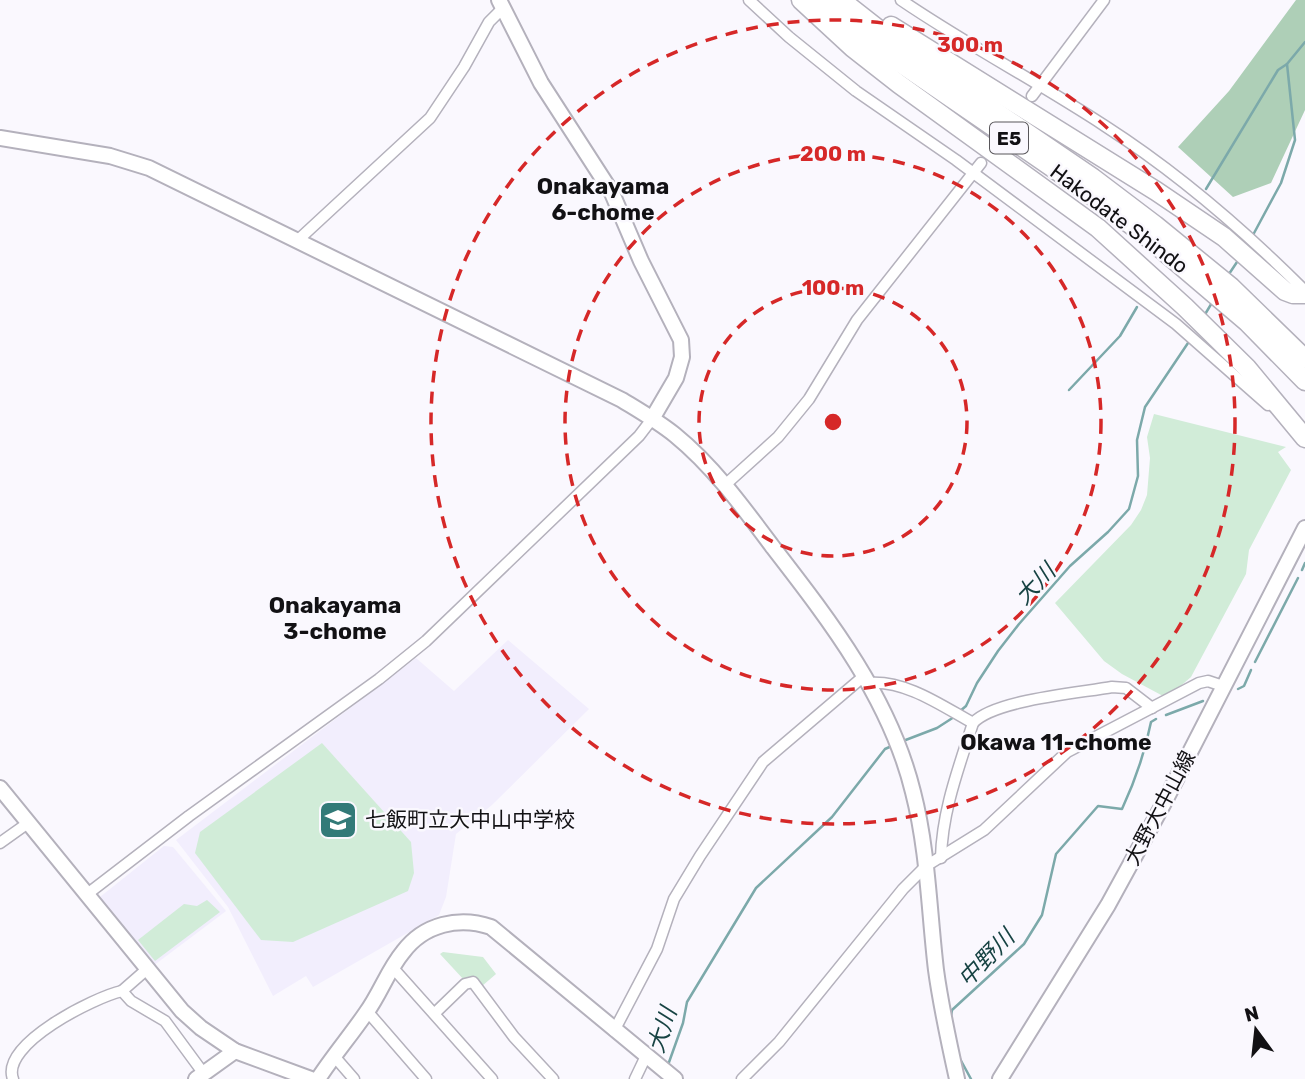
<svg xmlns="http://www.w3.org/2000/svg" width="1305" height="1079" font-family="Rubik,'Noto Sans JP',sans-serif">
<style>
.built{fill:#f2eefd}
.green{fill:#d1ecd8}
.forest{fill:#aecfb7}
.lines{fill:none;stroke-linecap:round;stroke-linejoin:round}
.stream{stroke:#7ca9aa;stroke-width:2.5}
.street-casing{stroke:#b4b1bc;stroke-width:13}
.secondary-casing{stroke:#b4b1bc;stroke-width:18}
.highway-casing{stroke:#b4b1bc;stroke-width:21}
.street{stroke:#fff;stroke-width:10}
.secondary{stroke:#fff;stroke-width:14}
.highway{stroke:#fff;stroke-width:18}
.ring{fill:none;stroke:#d62828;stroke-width:3.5;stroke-dasharray:12 9}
.labels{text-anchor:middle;stroke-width:5;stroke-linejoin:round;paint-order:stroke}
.shield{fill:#faf8fe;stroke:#58565a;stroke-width:2}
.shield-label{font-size:19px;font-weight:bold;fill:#121114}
.street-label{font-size:21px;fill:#121114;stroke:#faf8fe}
.poi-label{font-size:21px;fill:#121114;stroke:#faf8fe;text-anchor:start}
.neighbourhood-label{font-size:23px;font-weight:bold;fill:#121114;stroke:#faf8fe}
.water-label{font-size:23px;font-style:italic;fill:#174343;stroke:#faf8fe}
.centre{fill:#d62828;stroke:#faf8fe;stroke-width:3.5}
.ring-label{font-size:21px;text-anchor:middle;font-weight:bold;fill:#d62828;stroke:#faf8fe;stroke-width:5;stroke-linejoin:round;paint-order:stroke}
</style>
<rect width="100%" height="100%" fill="#faf8fe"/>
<g class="built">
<path d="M508,640l81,69 -97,96 -36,29 -10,63 -7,18 -126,72 -7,-11 -33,20 -45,-89 -52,-67 240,-182 38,33z"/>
<path d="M164,846l9,1 53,64 -73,55 -53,-69z"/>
</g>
<g class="green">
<path d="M1154,414l132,33 -8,5 13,18 -42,80 -3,24 -55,103 -14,12 -14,7 -41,-22 -18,-13 -49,-58 76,-78 10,-15 6,-15 3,-37 -3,-21z"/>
<path d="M322,743l89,99 3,31 -6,18 -115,51 -32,-2 -66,-87 5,-21z"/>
<path d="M207,900l13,12 -65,49 -17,-21 46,-36 13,2z"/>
<path d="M443,952l40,5 13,17 -14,12 -10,-10 -7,5 -25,-27z"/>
</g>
<path class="forest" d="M1296,0h9v110l-34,73 -38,14 -55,-50 51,-56z"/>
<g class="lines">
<g class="stream">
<path d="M1206,189l72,-119 9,-6"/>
<path d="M1253,235l28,-52 14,-43 -8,-76 18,-22"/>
<path d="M1227,277l12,-18"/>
<path d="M1204,316l9,-15"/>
<path d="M1069,390l51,-54 17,-29"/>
<path d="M1302,570l3,-7"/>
<path d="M1255,662l43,-84"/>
<path d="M1238,689l6,-3 7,-16"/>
<path d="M959,712l7,-6 11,-23 21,-32 21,-27 51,-58 38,-34 21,-23 9,-33 -1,-36 8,-33 45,-67"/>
<path d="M1166,715l37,-14"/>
<path d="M903,741l34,-13 17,-11"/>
<path d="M951,1016l1,-6 72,-66 18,-29 14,-61 42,-48 24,3c13,-28 23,-57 29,-87l5,-3"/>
<path d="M959,1057l12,22"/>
<path d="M668,1065l15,-42 4,-21 69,-114 76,-71 53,-68 9,-4"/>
</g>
<defs>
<g id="street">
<path d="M749,0l40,37 67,54 100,69 220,164 92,81"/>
<path d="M901,0c66,45 137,82 204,126 73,47 138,103 200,165"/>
<path d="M1032,96l72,-96"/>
<path d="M297,241l133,-123 34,-51 25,-45 14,-14"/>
<path d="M725,485l53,-48 31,-38 48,-79 124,-157"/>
<path d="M869,683c37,-3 73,23 104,40"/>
<path d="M0,843l28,-20"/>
<path d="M941,858c1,-47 18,-91 32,-135 21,-23 106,-30 139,-36l14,1 26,20"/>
<path d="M86,895l103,-79 190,-137 47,-38 213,-205 13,-17"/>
<path d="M393,968l99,111"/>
<path d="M122,991l24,-21"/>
<path d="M367,1011l59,68"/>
<path d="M435,1013l30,-29 8,-2 41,55 39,42"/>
<path d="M614,1031l43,-82 17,-50 26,-43 63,-94 101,-86"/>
<path d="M334,1056l20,23"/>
<path d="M13,1079c-13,-35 82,-82 109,-88l9,10 34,20 39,53"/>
<path d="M635,1079l11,-23"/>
<path d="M742,1079l37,-37 124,-153 23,-23 58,-36 83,-78 132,-69 9,-2 15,5"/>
</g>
<g id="secondary">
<path d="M499,0l42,83 71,110 29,68 40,79 1,17 -6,21 -24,41"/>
<path d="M0,138l110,18 39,12 473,232c18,11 37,22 53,35 38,31 68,72 97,111 58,75 118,152 141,246 15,58 16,119 23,178 5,37 13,73 21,109"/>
<path d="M0,788l182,223 19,17 34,23 76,28"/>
<path d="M196,1079l39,-28"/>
<path d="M318,1079c15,-23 33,-44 48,-66 14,-19 22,-43 37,-61 21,-28 56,-36 88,-25l184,152"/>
<path d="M1000,1079l108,-174 57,-104 140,-273"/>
</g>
<g id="highway">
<path d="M801,0l52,48 46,36 199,144 87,79 62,61 58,70"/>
<path d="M817,0l76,58 192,132 61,46 101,86 58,59"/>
<path d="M841,0l60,47 192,131 62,47 76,62 74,72"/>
<path d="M891,26l265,165 68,46 61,54 8,3h12"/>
</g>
</defs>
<use href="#street" class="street-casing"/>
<use href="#secondary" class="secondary-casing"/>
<use href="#highway" class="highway-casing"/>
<use href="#street" class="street"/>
<use href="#secondary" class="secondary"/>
<use href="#highway" class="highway"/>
</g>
<g class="ring">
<circle cx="833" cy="422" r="134"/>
<circle cx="833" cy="422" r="268"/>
<circle cx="833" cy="422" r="402"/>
</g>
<defs>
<symbol id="school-square" viewBox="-11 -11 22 22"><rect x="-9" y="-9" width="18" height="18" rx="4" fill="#327a78" stroke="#faf8fe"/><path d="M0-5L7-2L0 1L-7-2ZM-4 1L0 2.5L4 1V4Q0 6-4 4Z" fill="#fff"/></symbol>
</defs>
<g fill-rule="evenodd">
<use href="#school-square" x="316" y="798" width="44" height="44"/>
</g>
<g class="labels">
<rect class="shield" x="990" y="122.5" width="38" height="31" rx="5"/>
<g class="shield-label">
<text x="1009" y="145">E5</text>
</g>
<g class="street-label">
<text transform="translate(1119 219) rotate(37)" y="7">Hakodate Shindo</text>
<text transform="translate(1160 808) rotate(-62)" y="7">大野大中山線</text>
</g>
<g class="poi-label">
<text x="365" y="827">七飯町立大中山中学校</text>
</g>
<g class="neighbourhood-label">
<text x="603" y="194">Onakayama<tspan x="603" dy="26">6-chome</tspan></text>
<text x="335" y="613">Onakayama<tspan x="335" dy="26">3-chome</tspan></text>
<text x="1056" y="750">Okawa 11-chome</text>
</g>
<g class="water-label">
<text transform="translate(1035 584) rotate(-46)" y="8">大川</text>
<text transform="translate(986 958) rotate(-46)" y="8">中野川</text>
<text transform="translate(662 1030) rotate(-72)" y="8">大川</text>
</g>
</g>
<circle cx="833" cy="422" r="10" class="centre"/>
<g class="ring-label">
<text x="970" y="52">300 m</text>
<text x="833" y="161">200 m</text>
<text x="833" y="295">100 m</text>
</g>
<g transform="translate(1256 1030) rotate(345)" stroke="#faf8fe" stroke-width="5" paint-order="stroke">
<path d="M0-5L12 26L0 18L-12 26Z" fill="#121114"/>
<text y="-10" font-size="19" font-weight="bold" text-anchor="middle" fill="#121114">N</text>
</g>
</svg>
